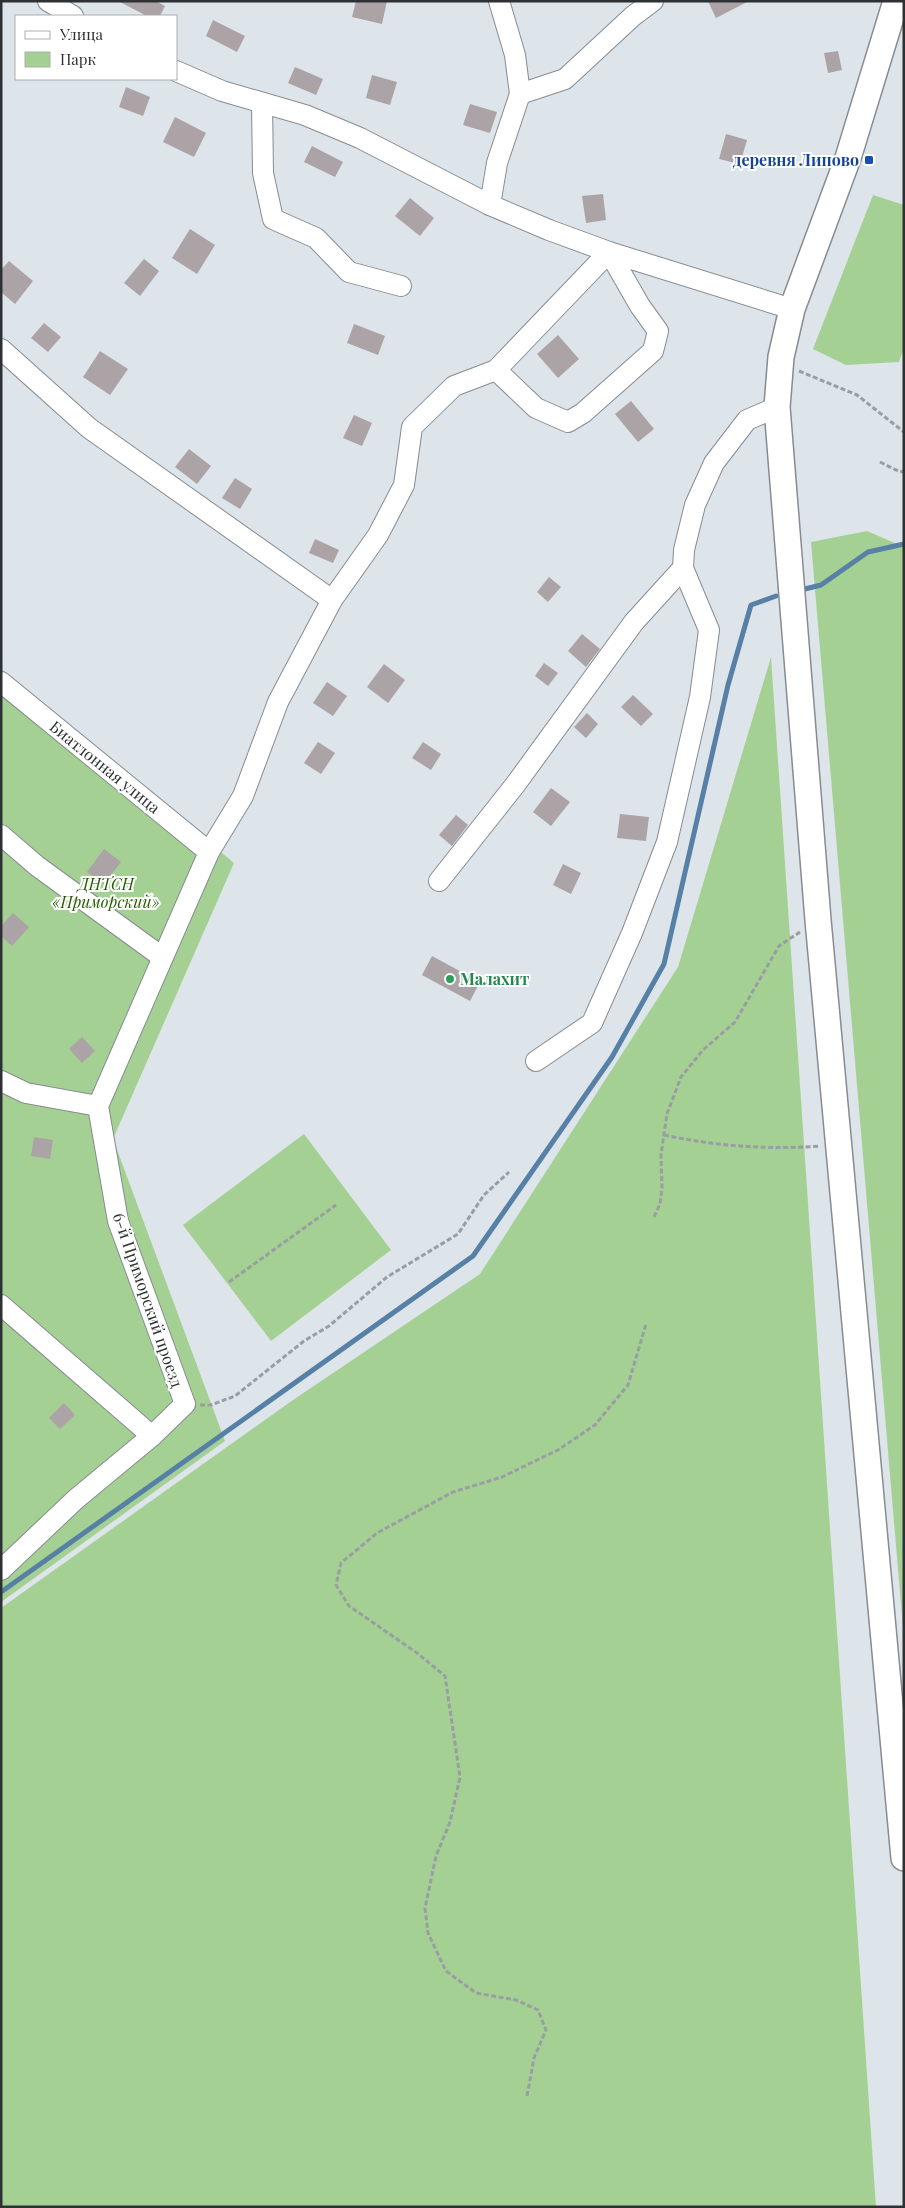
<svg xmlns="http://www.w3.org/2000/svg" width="905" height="2208" font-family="'Playfair Display',serif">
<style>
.green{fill:#a4d193}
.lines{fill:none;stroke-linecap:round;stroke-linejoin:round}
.stream{stroke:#5780a6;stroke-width:5}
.building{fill:#aca3a6}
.minor-casing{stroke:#868c91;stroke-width:22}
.major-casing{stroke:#868c91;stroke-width:28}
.path{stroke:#989ea2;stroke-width:3;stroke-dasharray:5 2.5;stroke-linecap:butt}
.minor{stroke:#fff;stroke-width:20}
.major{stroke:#fff;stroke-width:25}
.transit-dot{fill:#1a4fb4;stroke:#fff;stroke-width:2}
.leisure-dot{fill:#2e9e5b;stroke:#fff;stroke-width:2}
.labels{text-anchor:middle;stroke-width:4;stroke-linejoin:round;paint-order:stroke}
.transit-label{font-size:16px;font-weight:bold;fill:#164399;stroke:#fff;text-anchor:end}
.street-label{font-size:16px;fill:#2e3133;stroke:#fff}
.park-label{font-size:16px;font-style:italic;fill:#255c00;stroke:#fff}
.leisure-label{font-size:16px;font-weight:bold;fill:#27864d;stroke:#fff;text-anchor:start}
</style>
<rect width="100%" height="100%" fill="#dde4ea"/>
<g class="green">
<path d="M873,195l31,10v143l-5,14 -53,3 -33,-16z"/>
<path d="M867,531l37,16v1093l-93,-1098z"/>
<path d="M771,657l105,1550h-875v-599l292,-208 187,-126 198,-307z"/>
<path d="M1,669l233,194 -121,276 112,302 -224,161z"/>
<path d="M304,1134l87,116 -120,91 -88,-116z"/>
</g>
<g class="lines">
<g class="stream">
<path d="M805,589l16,-4 47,-33 36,-8"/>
<path d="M1,1592l472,-336 139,-199 52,-93 64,-279 23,-80 25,-9"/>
</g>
</g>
<g class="building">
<path d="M118,1h38l9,5 -5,10h-13z"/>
<path d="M356,1h31l-5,23 -30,-7z"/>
<path d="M708,1h41l-33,17z"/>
<path d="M213,20l32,16 -8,16 -31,-16z"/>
<path d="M838,51l4,19 -14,3 -4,-20z"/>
<path d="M295,67l28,12 -7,16 -28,-12z"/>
<path d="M372,75l25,7 -7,23 -24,-7z"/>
<path d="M126,87l24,10 -7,19 -24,-9z"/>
<path d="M470,104l27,8 -7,21 -27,-8z"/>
<path d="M175,117l31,16 -12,24 -31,-15z"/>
<path d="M726,134l21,6 -7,24 -21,-5z"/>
<path d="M312,146l31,16 -8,15 -31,-15z"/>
<path d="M603,194l3,26 -20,3 -4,-27z"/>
<path d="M410,198l24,20 -14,18 -25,-20z"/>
<path d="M190,229l25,16 -18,29 -25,-16z"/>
<path d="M144,259l15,12 -19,25 -16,-13z"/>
<path d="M9,261l24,20 -18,23 -14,-12v-22z"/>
<path d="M44,323l17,14 -13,15 -17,-14z"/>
<path d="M354,324l31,12 -7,19 -31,-12z"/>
<path d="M558,335l21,24 -21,19 -21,-24z"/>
<path d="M100,351l28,18 -18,26 -27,-18z"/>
<path d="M631,401l23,28 -16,13 -23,-28z"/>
<path d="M354,415l18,8 -10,23 -19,-8z"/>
<path d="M189,449l22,17 -14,18 -22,-17z"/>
<path d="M235,478l17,11 -12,20 -18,-11z"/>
<path d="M315,539l24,11 -6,13 -24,-10z"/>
<path d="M549,577l12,10 -13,15 -11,-10z"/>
<path d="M582,634l18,15 -14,18 -18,-16z"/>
<path d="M544,663l14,10 -10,13 -13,-10z"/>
<path d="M384,664l21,16 -17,23 -21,-16z"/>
<path d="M327,682l20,14 -14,20 -20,-13z"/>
<path d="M633,695l20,19 -12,12 -20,-19z"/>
<path d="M587,713l11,11 -12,14 -12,-11z"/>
<path d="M318,742l17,11 -14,21 -17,-11z"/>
<path d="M423,742l18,12 -10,16 -19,-12z"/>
<path d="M551,788l19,14 -19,24 -18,-14z"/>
<path d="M620,814l29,3 -3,24 -29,-3z"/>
<path d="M456,815l12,10 -16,21 -13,-11z"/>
<path d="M104,849l17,13 -17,22 -17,-12z"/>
<path d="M563,864l18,9 -10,21 -18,-9z"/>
<path d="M13,913l16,14 -17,19 -11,-10v-10z"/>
<path d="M432,956l48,26 -10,19 -48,-26z"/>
<path d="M82,1037l13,14 -13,12 -13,-14z"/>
<path d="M34,1137l19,3 -3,19 -19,-3z"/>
<path d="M64,1403l11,12 -15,14 -11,-11z"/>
</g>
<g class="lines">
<defs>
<g id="minor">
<path d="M48,1l25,15"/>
<path d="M499,1l16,54 5,39"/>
<path d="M176,71l46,20 83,24 55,23 130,67 59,25 60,22 183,57"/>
<path d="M262,103l1,70 10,46 43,19 33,34 52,14"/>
<path d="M490,205l7,-42 23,-69 45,-15 68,-63 20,-15"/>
<path d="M1,349l88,79 243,172"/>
<path d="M1,682l208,170"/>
<path d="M1,835l36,31 125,91"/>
<path d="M439,881l76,-96 119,-163 49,-54"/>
<path d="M536,1061l56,-38 40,-90 35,-91 33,-145 9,-67 -26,-62 1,-18 11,-45 19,-42 33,-43 30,-13"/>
<path d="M1,1081l25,12 72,13"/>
<path d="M1,1305l151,131"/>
<path d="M1,1570l75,-71 76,-63 33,-32 -67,-183 -20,-115 111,-254 34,-56 35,-94 54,-102 46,-65 26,-50 8,-58 42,-41 42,-16 113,-118 31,54 18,25 -5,20 -70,62 -15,9 -32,-14 -40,-38"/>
</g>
<path id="major" d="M896,1l-48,157 -56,151 -11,48 -4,50 41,513 86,938"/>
</defs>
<use href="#minor" class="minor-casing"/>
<use href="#major" class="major-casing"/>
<g class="path">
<path d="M799,371l58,24 47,37"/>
<path d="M880,462l20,10 4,-1"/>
<path d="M664,1135c52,11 103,15 156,11"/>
<path d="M654,1217l6,-13 2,-16 -1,-33 6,-41 14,-37 22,-27 32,-28 44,-76 21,-14"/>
<path d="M229,1282l107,-77"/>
<path d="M200,1405h11l24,-9 69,-55 25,-15 58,-49 71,-43 26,-39 25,-23"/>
<path d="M527,2096l7,-38 12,-28 -8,-20 -22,-10 -40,-7 -30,-22 -18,-38 -3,-25 11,-52 14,-34 10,-45 -15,-101 -28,-23 -68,-47 -13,-21 5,-22 36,-30 76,-41 49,-15 56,-27 37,-25 33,-40 18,-61"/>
</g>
<use href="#minor" class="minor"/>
<use href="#major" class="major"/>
</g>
<rect class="transit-dot" x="864" y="155" width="10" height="10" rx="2.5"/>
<circle class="leisure-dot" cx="450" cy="979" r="5"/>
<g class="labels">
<g class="transit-label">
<text x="859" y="166">деревня Липово</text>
</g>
<g class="street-label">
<text transform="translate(105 767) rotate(39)" y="6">Биатлонная улица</text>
<text transform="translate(148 1300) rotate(71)" y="6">6-й Приморский проезд</text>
</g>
<g class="park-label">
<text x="106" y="890">ДНТСН<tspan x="106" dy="18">«Приморский»</tspan></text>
</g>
<g class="leisure-label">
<text x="460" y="985">Малахит</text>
</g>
</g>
<rect width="905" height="2208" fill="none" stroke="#2e3133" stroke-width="5"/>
<rect x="15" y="15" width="162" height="65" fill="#ffffff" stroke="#abadad"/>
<rect x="25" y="31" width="25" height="8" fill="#ffffff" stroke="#abadad"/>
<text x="60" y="40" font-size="15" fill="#2e3133">Улица</text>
<rect x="25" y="52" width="25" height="15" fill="#a4d193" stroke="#abadad"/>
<text x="60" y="65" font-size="15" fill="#2e3133">Парк</text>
</svg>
